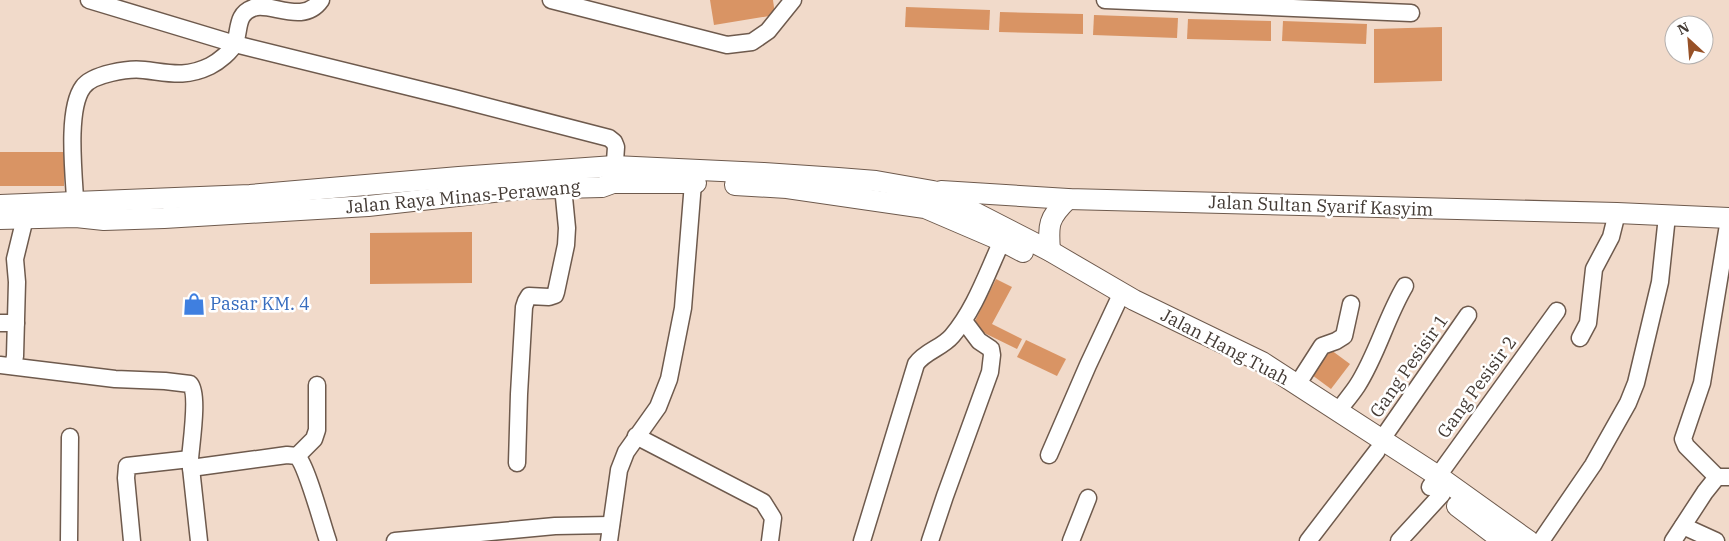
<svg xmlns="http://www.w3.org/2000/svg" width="1729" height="541" font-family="'IBM Plex Serif',serif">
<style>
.building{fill:#d99464}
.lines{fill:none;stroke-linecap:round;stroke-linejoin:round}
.minor-casing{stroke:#6e5a4d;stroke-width:19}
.major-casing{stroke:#6e5a4d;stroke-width:22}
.minor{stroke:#fff;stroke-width:16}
.major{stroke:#fff;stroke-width:20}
.labels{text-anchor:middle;stroke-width:5;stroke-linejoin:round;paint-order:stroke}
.street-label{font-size:18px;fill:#433a34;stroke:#fff}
.shop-label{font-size:18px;fill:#366cbe;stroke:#fff;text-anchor:start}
</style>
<rect width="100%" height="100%" fill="#f1daca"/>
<g class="building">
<path d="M710,0h63l2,15 -61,10z"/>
<path d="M906,7l84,3 -1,20 -84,-3z"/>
<path d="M1000,12l83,2v20l-84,-2z"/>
<path d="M1094,15l84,3 -1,20 -84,-3z"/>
<path d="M1188,19l83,2v20l-84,-2z"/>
<path d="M1283,21l84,3 -1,20 -84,-3z"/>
<path d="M1442,27v54l-68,2v-54z"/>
<path d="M0,152h65l-1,34h-64z"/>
<path d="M472,232v51l-102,1v-51z"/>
<path d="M996,279l16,8 -20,37 30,15 -5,10 -45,-22z"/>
<path d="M1026,340l40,19 -9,17 -40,-19z"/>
<path d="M1331,350l19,14 -19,25 -19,-14z"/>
</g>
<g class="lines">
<defs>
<g id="minor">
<path d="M89,0l146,44 219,54 155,40 5,4 2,5 -2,29"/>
<path d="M551,0l176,45 25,-3 16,-11 25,-31"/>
<path d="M1105,0l306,13"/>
<path d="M76,215c-1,-31 -11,-104 7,-128 9,-13 46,-19 61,-17 26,3 41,8 66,-4 8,-4 22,-15 25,-23 5,-14 1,-29 18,-35 17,-7 50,18 68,-8"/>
<path d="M0,323h16"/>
<path d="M1580,338l8,-15 6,-54 17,-32 6,-24"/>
<path d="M0,365l115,14 50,2 25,3c9,10 1,60 0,75l1,9 96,-13 10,1c10,10 25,68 31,85"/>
<path d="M13,366l2,-10 2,-74 -2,-23 10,-41"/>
<path d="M1297,385l25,-39 14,-5 8,-5 7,-32"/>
<path d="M1338,411c6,-8 13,-16 19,-25 20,-31 29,-68 48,-100"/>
<path d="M636,436l127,66 10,16 -3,23"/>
<path d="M1382,439l86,-124"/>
<path d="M1049,455l39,-90 30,-64"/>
<path d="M297,456l17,-17 3,-9v-45"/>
<path d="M517,463l2,-69 5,-87 2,-6 3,-5 20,1 6,-2 1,-3 10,-47 1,-17 -4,-41"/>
<path d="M191,468l8,73"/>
<path d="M1717,477l-31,-31 -3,-7 19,-56 27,-164"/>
<path d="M1430,487l127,-176"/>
<path d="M1683,526l33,15"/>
<path d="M69,541l1,-104"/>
<path d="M132,541l-6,-63 1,-12 63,-7"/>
<path d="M395,541l160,-15 56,-1"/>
<path d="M609,541l10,-71 7,-18 32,-45 11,-28 14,-71 10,-125"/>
<path d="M862,541l54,-177c9,-13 26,-16 36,-28 23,-27 35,-63 50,-95"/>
<path d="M930,541l15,-45 45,-124 2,-17 -1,-6 -12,-8 -15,-20"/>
<path d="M1071,541l17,-43"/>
<path d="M1308,541l69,-90"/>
<path d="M1399,541l43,-47"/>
<path d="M1541,541l52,-76 35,-62 8,-20 24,-101 7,-66"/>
<path d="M1673,541l32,-49 12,-15h12"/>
</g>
<g id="major">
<path d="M735,185l52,3 138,20 77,33 21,11"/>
<path d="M941,191l127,8 549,14 112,5"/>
<path d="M0,205l250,-10 209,-18 155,-11 150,7 74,5 38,3 57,10 117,60 84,49 128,62 176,114 91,65"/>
<path d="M0,219l76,-2 28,3 60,-2 204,-12 152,-17 82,-2 11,-4h83"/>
<path d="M1050,251c-2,-26 -2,-33 18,-52"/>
<path d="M1457,506l46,35"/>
</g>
</defs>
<use href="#minor" class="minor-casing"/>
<use href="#major" class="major-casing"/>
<use href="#minor" class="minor"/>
<use href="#major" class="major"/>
</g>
<defs>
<symbol id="shop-bare" viewBox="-9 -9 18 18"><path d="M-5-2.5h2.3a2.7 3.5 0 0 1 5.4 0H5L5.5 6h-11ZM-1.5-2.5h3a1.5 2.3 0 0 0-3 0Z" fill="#3f7fe0" stroke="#fff" stroke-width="2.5" paint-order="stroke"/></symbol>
</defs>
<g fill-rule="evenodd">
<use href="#shop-bare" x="178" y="288" width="32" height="32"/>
</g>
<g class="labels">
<g class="street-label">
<text transform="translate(463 197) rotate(-5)" y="6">Jalan Raya Minas-Perawang</text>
<text transform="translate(1321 206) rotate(2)" y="6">Jalan Sultan Syarif Kasyim</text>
<text transform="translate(1225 347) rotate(28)" y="6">Jalan Hang Tuah</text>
<text transform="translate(1409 366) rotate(-55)" y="6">Gang Pesisir 1</text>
<text transform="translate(1477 387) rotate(-54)" y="6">Gang Pesisir 2</text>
</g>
<g class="shop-label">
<text x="210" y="310">Pasar KM. 4</text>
</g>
</g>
<g transform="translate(1689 40) rotate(334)"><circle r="24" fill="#ffffff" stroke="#b4b0ae"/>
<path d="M0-4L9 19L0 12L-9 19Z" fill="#975127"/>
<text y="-8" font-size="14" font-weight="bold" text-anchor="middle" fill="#433a34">N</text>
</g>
</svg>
